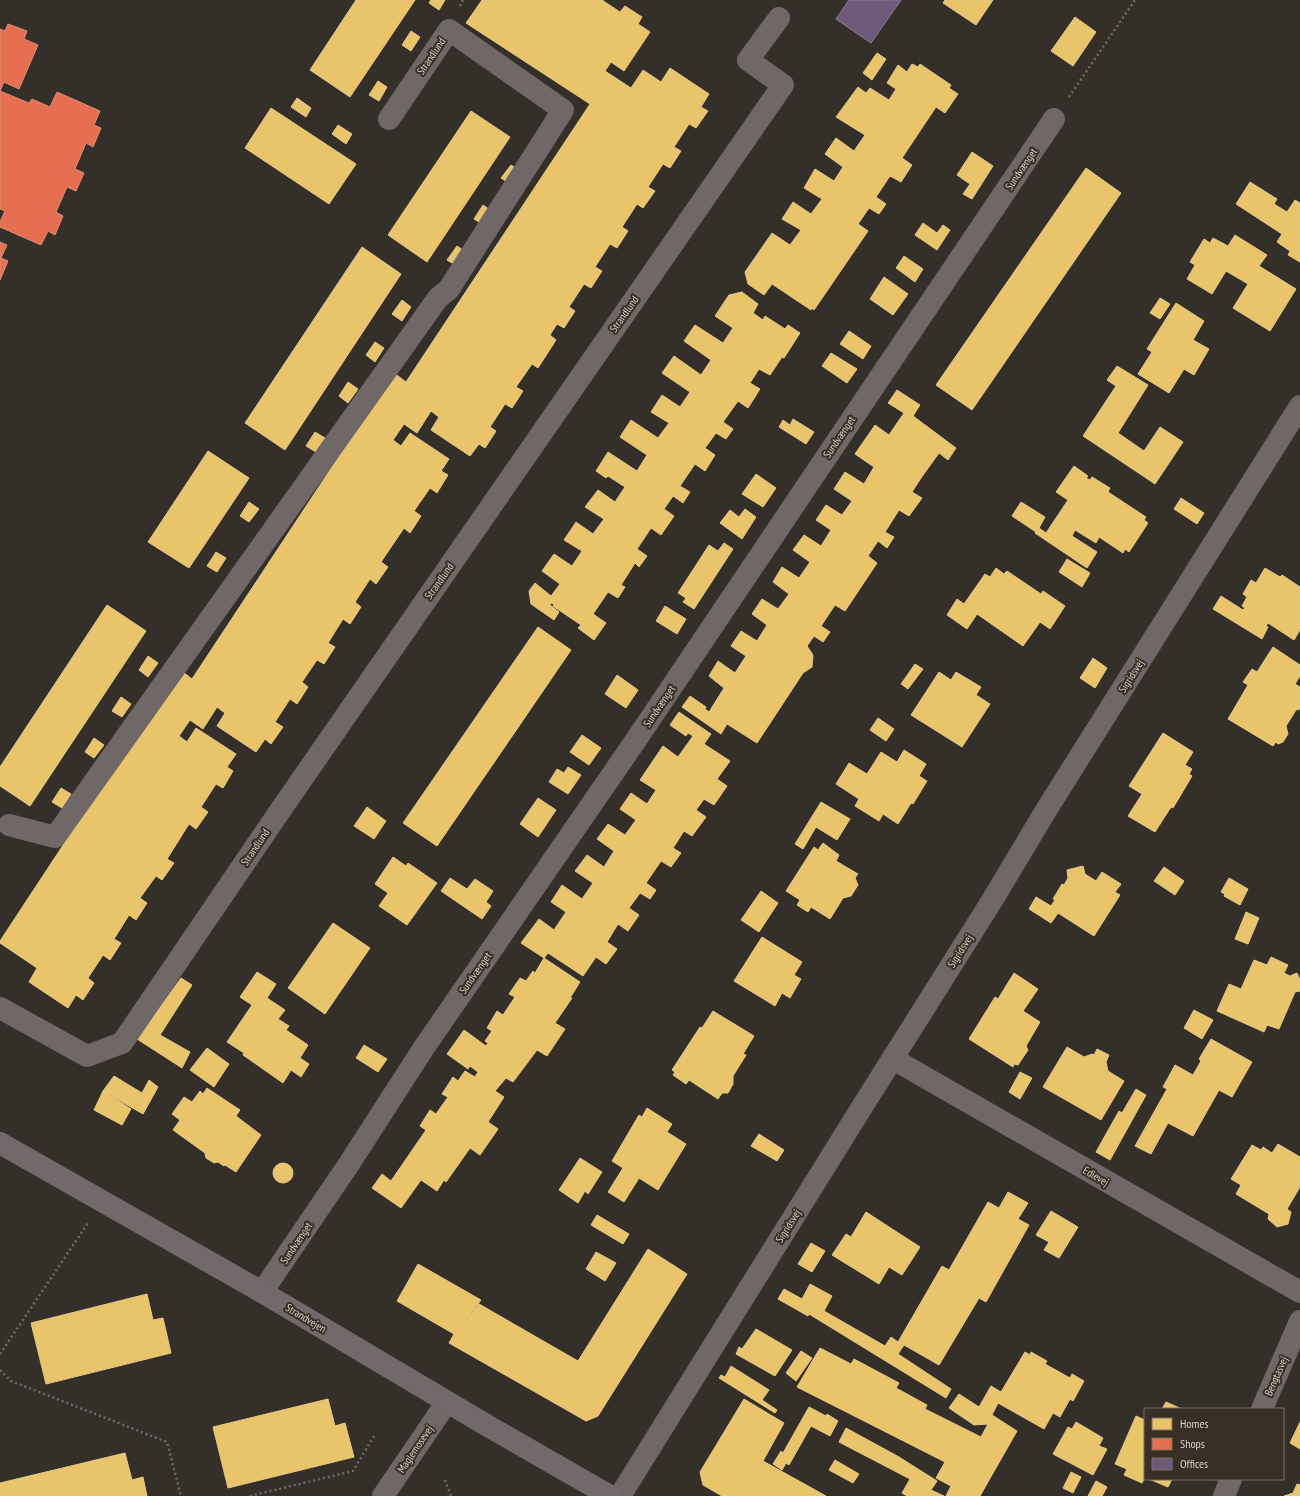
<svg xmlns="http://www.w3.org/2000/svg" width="1300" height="1496" font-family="'PT Sans Narrow',sans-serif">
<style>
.homes{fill:#e9c46a;stroke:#e4c887}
.shops{fill:#e76f51;stroke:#e28c76}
.offices{fill:#6d597a;stroke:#8d7d92}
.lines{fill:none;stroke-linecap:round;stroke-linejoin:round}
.path{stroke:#716a69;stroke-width:2.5;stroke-dasharray:2 3;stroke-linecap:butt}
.minor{stroke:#706767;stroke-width:22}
.tertiary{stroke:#706767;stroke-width:22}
.secondary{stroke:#726a6a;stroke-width:22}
.labels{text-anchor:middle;stroke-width:4;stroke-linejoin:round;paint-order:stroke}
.street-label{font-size:11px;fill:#d8d1cb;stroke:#3a2f25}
</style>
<rect width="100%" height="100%" fill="#352f2a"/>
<g class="homes">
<path d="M356,0h59l-65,97 -40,-27z"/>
<path d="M431,0h14l-6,10 -10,-7z"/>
<path d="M482,0h120l18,12 5,-6 17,11 -4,7 12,8 -26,39 -13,-9 -6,9 26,17 12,-18 18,12 9,-14 39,26 -8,13 7,4 -12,17 -7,-4 -15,23 7,4 -11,17 -7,-4 -15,23 7,4 -12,17 -6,-4 -15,23 6,4 -11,17 -7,-4 -15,23 7,4 -11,17 -7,-4 -15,23 6,4 -11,17 -7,-4 -7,11 6,5 -18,28 -6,-4 -16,23 7,4 -11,17 -7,-4 -15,23 6,4 -11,17 -6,-4 -9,12 -39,-26 8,-13 -8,-6 -14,22 -13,-9 -11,16 8,6 9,-13 39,26 -8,12 7,4 -11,18 -7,-5 -16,23 7,5 -11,17 -6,-5 -23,34 7,5 -12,17 -6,-5 -15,23 6,5 -11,17 -7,-5 -15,24 7,4 -11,17 -7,-4 -15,22 6,5 -11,17 -7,-5 -15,23 8,5 -12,17 -6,-5 -9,13 -39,-26 8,-13 -8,-6 -14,22 -13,-9 -11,16 8,6 9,-14 40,26 -9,13 6,4 -10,17 -7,-4 -15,23 7,5 -12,17 -7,-5 -22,35 7,4 -12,17 -6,-4 -16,22 7,5 -11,17 -7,-5 -15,24 7,4 -11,17 -7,-5 -15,23 6,5 -11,17 -7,-5 -8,13 -39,-26 8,-14 -37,-25v-2l179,-272 13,10 202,-306 12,9 184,-278 -124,-81z"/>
<path d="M945,0h48l-17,25 -33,-22z"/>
<path d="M1075,17l21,15 -23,34 -22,-15z"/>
<path d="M411,31l9,6 -9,14 -9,-6z"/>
<path d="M877,53l9,6 -14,21 -9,-7z"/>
<path d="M912,64l6,3 2,-3 31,21 -2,3 9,6 -13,19 -9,-6 -34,51 10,7 -11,17 -11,-6 -14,21 10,7 -7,10 -10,-6 -11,16 10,7 -54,79 -2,-2 -1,2 -39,-26 -8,11 -16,-11 -3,-12 27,-39 18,12 11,-15 -19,-11 11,-17 18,12 11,-15 -18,-11 11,-19 19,12 9,-14 -18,-13 11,-16 18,13 11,-16 -29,-18 22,-30 8,6 4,-5 19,12 7,-11 -9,-6 11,-18 9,7z"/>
<path d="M378,81l9,6 -8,14 -10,-6z"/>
<path d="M297,98l14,10 -5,9 -15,-10z"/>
<path d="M271,108l85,56 -27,40 -84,-56z"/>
<path d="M471,111l39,26 -83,125 -39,-27z"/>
<path d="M338,125l14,9 -6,10 -14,-10z"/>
<path d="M972,152l21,14 -21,33 -9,-5 7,-10 -13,-9z"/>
<path d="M511,165l9,6 -10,13 -9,-6z"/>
<path d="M1086,168l35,25 -149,217 -36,-25z"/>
<path d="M1250,182l27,17 -3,5 13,8 8,-12 5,3v59l-12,-7 2,-4 -13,-9 5,-8 -46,-30z"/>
<path d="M483,205l10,7 -9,13 -10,-6z"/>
<path d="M923,223l14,10 6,-8 7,5 -13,20 -22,-15z"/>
<path d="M1235,235l32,20 -8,11 37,23 -26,42 -37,-23 15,-24 -22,-13 -14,23 -25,-15 8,-14 -5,-3 14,-23 6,4 3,-5 15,8z"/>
<path d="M457,246l9,6 -9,14 -10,-6z"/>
<path d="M362,247l39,27 -116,176 -40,-27z"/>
<path d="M904,256l19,13 -8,13 -19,-14z"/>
<path d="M884,277l24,17 -15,21 -23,-16z"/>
<path d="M742,292l16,12 -5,9 10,7 2,-4 20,13 3,-4 12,8 -16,25 -2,-1 -12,18 -11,-6 -9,14 10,6 -12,19 -10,-7 -15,21 10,7 -7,10 -10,-6 -11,15 10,7 -10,16 -10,-7 -15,22 10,6 -7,11 -10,-7 -9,13 10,7 -13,19 -10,-7 -14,21 10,7 -8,11 -4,-4 -14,22 4,2 -7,11 -10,-6 -15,22 13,9 -12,17 -16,-12 3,-3 -28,-19 1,-2 -3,-1 -1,2 9,7 -5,8 -23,-16 -2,-13 6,-8 16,13 9,-12 -18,-13 12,-17 18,12 10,-15 -18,-11 12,-18 17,12 11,-15 -19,-12 13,-17 17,12 10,-15 -17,-11 -2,2 -10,-7 12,-19 29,19 10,-16 -27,-18 11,-17 27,18 11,-15 -18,-11 11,-17 18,12 10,-15 -28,-19 12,-17 27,19 10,-15 -27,-19 11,-16 28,18 10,-15 -18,-12 14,-21z"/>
<path d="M1160,298l10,6 -10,15 -10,-6z"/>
<path d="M402,300l9,7 -9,14 -10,-7z"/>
<path d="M1176,303l28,18 -11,19 16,9 -15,26 -10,-6 -15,24 -31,-19 14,-22 -5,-3z"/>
<path d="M849,331l22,15 -8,13 -23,-15z"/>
<path d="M375,342l9,6 -9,14 -9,-7z"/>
<path d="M831,353l26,16 -10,14 -25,-17z"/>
<path d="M1117,366l31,19 -30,48 26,18 16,-24 23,15 -28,42 -72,-48 33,-50 -9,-6z"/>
<path d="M348,382l10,7 -10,14 -9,-7z"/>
<path d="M897,390l23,15 -7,11 43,32 -8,12 -9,-7 -18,25 -9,14 10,6 -13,18 -10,-6 -14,22 9,5 -7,11 -9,-7 -10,15 9,7 -32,48 -10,-6 -14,21 9,6 -7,10 -9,-6 -7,10 6,9 -1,12 -9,6 -46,70 -30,-19 -6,10 -39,-27 8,-11 16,11 -1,2 4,3 15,-24 -15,-12 9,-15 17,12 11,-17 -15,-10 10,-15 16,10 10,-16 -15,-11 10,-15 16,10 11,-15 -16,-12 9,-15 17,11 11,-16 -17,-12 11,-15 17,11 10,-16 -15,-10 10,-15 16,10 10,-14 -18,-12 11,-17 19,12 10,-17 -19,-13 20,-29 14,10 15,-22 -16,-10z"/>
<path d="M793,419l21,13 -8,12 -27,-17 4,-7 7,5z"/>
<path d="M315,432l10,6 -9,14 -10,-6z"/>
<path d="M208,451l41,27 -60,90 -41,-26z"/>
<path d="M1074,466l14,10 -2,2 4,2 2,-3 18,11 -2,4 38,25 -2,3 4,3 -19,29 -4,-3 -2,4 -24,-16 -3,6 -21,-13 -3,6 25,16 -10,16 -52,-35 1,-1 -24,-16 9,-14 24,15 -6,11 7,5 22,-33 -12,-8z"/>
<path d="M756,474l20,14 -13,19 -21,-13z"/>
<path d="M1181,498l23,15 -7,11 -23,-15z"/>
<path d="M249,502l10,7 -10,13 -9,-6z"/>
<path d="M745,509l11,8 -14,22 -22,-16 10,-13 9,7z"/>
<path d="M724,543l9,6 -39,60 -11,-7 3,-4 -8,-5 31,-48 9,6z"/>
<path d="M216,552l10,6 -9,14 -10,-6z"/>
<path d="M1067,559l23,14 -8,14 -23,-15z"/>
<path d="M996,568l8,6 3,-3 34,23 2,-3 22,15 -15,23 -10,-7 -17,24 -46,-32 -10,15 -20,-14 10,-16 7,5 21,-30 5,3z"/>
<path d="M1265,568l15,9 2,-2 18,12v43l-6,10 -26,-17 -2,3 2,1 -6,12 -49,-30 8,-13 22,14 2,-2 -3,-2 5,-9 -4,-3 8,-14 5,3z"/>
<path d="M107,605l39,26 -116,175 -30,-20v-19z"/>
<path d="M665,606l21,13 -9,15 -21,-13z"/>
<path d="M538,627l33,23 -134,196 -34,-23z"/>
<path d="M1273,647l27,18v11l-5,8 5,3v22l-4,1 -10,16 2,8 -5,8 -5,2 -2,-2 -3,4 -45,-27 20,-34 -5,-3 9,-13 5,3z"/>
<path d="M148,656l10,7 -10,14 -9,-7z"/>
<path d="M1093,658l14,10 -12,20 -15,-10z"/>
<path d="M915,664l8,5 -15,20 -7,-5z"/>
<path d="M939,672l12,8 5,-8 25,15 -5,8 14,9 -28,43 -51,-32z"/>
<path d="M617,675l21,15 -12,18 -21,-14z"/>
<path d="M121,697l10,7 -9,13 -10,-6z"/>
<path d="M679,712l32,22 -7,10 26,17 -13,18 10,7 -13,19 -10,-6 -8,11 10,7 -14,19 -8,-5 -11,17 8,5 -10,14 -10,-6 -15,22 10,7 -6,9 -10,-6 -11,15 10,7 -11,16 -10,-7 -11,18 10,7 -11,15 -10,-7 -13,19 -35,-23 -4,5 -23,-15 18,-24 15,11 12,-18 -15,-10 11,-17 20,14 11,-16 -18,-12 12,-16 17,12 10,-16 -17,-12 11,-15 17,11 11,-15 -16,-11 11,-16 16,11 9,-14 -16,-10 23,-34 15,11 15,-21 -5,-3 -2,3 -16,-11z"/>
<path d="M878,718l16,11 -8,12 -16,-11z"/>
<path d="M1163,733l30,19 -8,13 7,4 -3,5 3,2 -19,32 -2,-1 -16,25 -27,-16 14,-22 -13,-8z"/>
<path d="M582,735l19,13 -12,17 -19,-13z"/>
<path d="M94,738l10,7 -10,13 -9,-6z"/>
<path d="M904,750l22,14 -7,12 8,5 -14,23 -2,-1 -13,21 -15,-10 -4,7 -24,-15 4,-7 -23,-15 13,-21 18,11 14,-22 16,10z"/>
<path d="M568,767l13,8 -13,19 -19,-12 8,-13 7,4z"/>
<path d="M61,788l10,6 -9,14 -10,-6z"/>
<path d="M538,798l18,12 -18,27 -18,-13z"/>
<path d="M821,802l29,17 -13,21 -21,-13 -13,22 -8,-5z"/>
<path d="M367,807l19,14 -12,18 -20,-13z"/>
<path d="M823,843l16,12 -3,6 22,13 -3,4 3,7 -7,11 -8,2 -13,21 -19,-12 -3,5 -11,-7 3,-5 -14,-9 28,-44 4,3z"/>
<path d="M393,857l13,9 2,-3 29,20 -30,42 -28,-19 9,-13 -13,-9z"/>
<path d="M1083,866l2,8 11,7 6,-9 19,12 -6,8 5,3 -26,41 -36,-23 -7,10 -22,-14 7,-12 15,9 4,-6 -2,-1 9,-15 2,1 4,-7 -1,-8z"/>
<path d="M1164,867l20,14 -9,14 -21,-14z"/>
<path d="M450,878l17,11 8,-10 18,12 -7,11 5,4 -9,13 -41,-28z"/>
<path d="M1229,878l19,11 -8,16 -16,-9 1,-2 -4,-2z"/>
<path d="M761,891l17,12 -19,29 -18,-12z"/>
<path d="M1246,912l13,6 -11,26 -13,-5z"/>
<path d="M333,923l37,25 -45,66 -37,-26z"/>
<path d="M762,937l40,25 -8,13 7,4 -11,19 -8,-5 -7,13 -41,-25z"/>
<path d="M1271,957l17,8 -4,8 6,3 7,-3 3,7v11l-5,1 -16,37 -12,-4 -3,7 -47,-21 12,-27 12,5 13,-29 13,5z"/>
<path d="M544,958l36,24 -10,16h2l-17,25 10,6 -18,27 -10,-6 -24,32 -7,-4 -11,13 9,6 -16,25 10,7 -18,26 -10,-7 -24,34 -2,-2 -7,11 -16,-11 -20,28 -29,-20 10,-14 9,7 35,-51 -6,-4 10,-16 6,4 12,-17 -6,-3 11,-17 5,4 7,-10 10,6 3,-5 -8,-6 -2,3 -21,-15 17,-24 22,16 2,-3 -3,-2 7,-10 -5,-3 10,-17 6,4 12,-18 -6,-3 11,-16 6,3 7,-10 2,2z"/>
<path d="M257,972l19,12 -9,14 18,12 -7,9 11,7 -3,4 22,15 -8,13 9,6 -8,13 -10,-7 -8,13 -40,-28 1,-2 -17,-11 25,-37 -12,-8z"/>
<path d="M1014,973l24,16 -15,22 17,11 -14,24 2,4 -10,15 -4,-1 -1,3 -44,-28 26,-42 3,2z"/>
<path d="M181,978l11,7 -32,50 30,17 -8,16 -45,-29z"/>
<path d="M1194,1010l19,10 -11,19 -18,-11z"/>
<path d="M713,1011l41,25 -11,18 3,1 -13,21v8l-5,9h-6l-4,6 -29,-19 -3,4 -13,-9 2,-3 -3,-2 28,-43 2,1z"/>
<path d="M1211,1039l41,23 -20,35 -13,-7 -26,46 -25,-13 -17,31 -16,-8 32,-57 -4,-2 12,-22 18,10 8,-14 -2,-2z"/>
<path d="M364,1045l23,14 -9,13 -22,-14z"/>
<path d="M1067,1047l17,10 8,-3 2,1 3,-6 12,6 -3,7 2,9 16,10 -23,39 -58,-33z"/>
<path d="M207,1048l22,16 -15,23 -24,-17z"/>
<path d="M1020,1072l12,6 -12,21 -11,-7z"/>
<path d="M114,1076l28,17 7,-13 9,7 -15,27 -40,-23z"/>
<path d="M207,1088l33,22 -4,6 25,19 -25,37 -11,-7 -1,1 -6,-4 -4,1 -8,-5 -1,-5 -32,-23 7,-10 -8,-6 12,-17 8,5 8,-11 3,3z"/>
<path d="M1136,1089l10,6 -36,65 -14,-8 23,-41 3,2z"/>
<path d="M103,1091l28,18 -9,16 -28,-15z"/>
<path d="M647,1108l25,16 -5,8 19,12 -28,46 -19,-12 -15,24 -16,-10 15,-24 -11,-7 27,-46 3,2z"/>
<path d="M759,1134l25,16 -7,11 -26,-15z"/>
<path d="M1278,1144l22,13v30l-13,22 4,3 -3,12 -11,3 -9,-8 1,-5 -33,-20 5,-9 -10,-6 21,-34 9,5 2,-3 9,6z"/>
<path d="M580,1158l22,14 -14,22 -3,-3 -7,12 -19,-13z"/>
<circle cx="283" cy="1173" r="10"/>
<path d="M1008,1192l20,11 -10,16 11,6 -43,77 -7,-4 -40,67 -35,-20 -6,9 53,35 -5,9 -137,-84 -1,2 -30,-17 6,-10 18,10 8,-15 22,12 -8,15 61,35 6,-9 7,5 44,-76 7,4 39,-68 11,6z"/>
<path d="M1051,1211l27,16 -19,31 -15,-8 5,-8 -13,-7z"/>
<path d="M866,1212l54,35 -18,28 -13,-8 -10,17 -47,-29 14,-21 5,3z"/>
<path d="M597,1215l32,19 -6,10 -32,-19z"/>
<path d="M811,1243l14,8 -13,21 -14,-8z"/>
<path d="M648,1249l39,25 -89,142 -12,5 -137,-78 5,-9 25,-30 99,57z"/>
<path d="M596,1252l20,11 -11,18 -19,-12z"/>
<path d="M418,1264l63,36 -27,34 -57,-33z"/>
<path d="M147,1294l6,26 10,-2 8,35 -125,31 -15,-61z"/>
<path d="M756,1329l36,21 -17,26 -39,-22 3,-7 3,2z"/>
<path d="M820,1348l31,16 3,-5 45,24 -3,5 31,17 -2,4 56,28 7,-13 -14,1 -25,-17 10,-14 20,13 12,-21 10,6 24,-40 5,3 1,-3 16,9 -2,3 25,14 2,-4 12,7 -11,20 -3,-2 -10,18 -7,-4 -9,16 -46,-26 -6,12 25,16 -37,65h-34l5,-10 -15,-8 9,-16 -148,-75z"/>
<path d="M801,1351l11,7 -16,23 -10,-8z"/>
<path d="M731,1366l38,24 -7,10 15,10 -2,3 -56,-35 2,-3 4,2z"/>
<path d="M328,1399l7,27 10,-3 9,34 -126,31 -15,-61z"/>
<path d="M744,1399l40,24 -21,38 63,35h-104l-19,-11 -3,-13z"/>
<path d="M1166,1402l16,7h-20z"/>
<path d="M809,1407l17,9 1,-2 11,7 -8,15 -19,-10 -22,39 -3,-2 -4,7 -9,-6 8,-13 2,2z"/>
<path d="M1136,1416l9,4v57l-3,6 -18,-8 3,-6 -12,-5z"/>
<path d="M1076,1422l27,16 -4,8 8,3 -14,26 -40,-21 15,-27 4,2z"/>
<path d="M1300,1422v27l-10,-6z"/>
<path d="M846,1428l53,29 38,24 -6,9 13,6h-37l-5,-3 8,-14 -71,-37z"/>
<path d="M125,1453l7,27 11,-3 4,19h-147v-13z"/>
<path d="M835,1460l24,14 -6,9 -24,-13z"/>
<path d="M1071,1472l10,5 -8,16 -10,-5z"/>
<path d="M1149,1479h23l-4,8z"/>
<path d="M1096,1481l11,6 -5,9h-14z"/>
<path d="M1297,1484l3,1v11h-16l9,-3z"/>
</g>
<g class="shops">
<path d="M8,24l19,7 -3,8 14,6 -19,44 -15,-7 -4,9 29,12 3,-4 18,8 7,-15 43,19 -6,14 7,3 -8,19 -7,-4 -11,26 9,4 -8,18 -9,-4 -11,25 7,4 -8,19 -7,-4 -7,14 -41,-18v-5l5,-11 -5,-2v-180l5,2z"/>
<path d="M0,242l7,3 -6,13 7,3 -8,19z"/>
</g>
<path class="offices" d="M849,0h52l-30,43 -35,-24z"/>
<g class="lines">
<g class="path">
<path d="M460,6l3,-6"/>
<path d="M1069,97l66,-97"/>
<path d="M0,1354l88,-131"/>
<path d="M0,1370l11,11 156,61 14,54"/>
<path d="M445,1480l6,16"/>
<path d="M250,1496l103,-25 21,-35"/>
</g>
<g class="minor">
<path d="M9,825l46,12 383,-539 11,-9 114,-179 -114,-80 -60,89"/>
<path d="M0,1008l87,48 35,-13 162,-238 499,-720 -35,-25 31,-42"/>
<path d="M893,1059l407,233"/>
<path d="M262,1292l87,-128 74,-115 213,-309 218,-324 200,-297"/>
<path d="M1262,1409l38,-88"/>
<path d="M620,1496l242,-389 131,-208 52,-87 255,-406"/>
<path d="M1224,1496l7,-17"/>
</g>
<path class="tertiary" d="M383,1496l64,-94"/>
<path class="secondary" d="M0,1143l262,149 226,134 122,70"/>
</g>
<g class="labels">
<g class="street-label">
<text transform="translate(431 56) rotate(-56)" y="4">Strandlund</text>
<text transform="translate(1021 169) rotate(-56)" y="4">Sundvænget</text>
<text transform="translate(624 314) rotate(-55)" y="4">Strandlund</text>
<text transform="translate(839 437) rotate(-56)" y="4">Sundvænget</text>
<text transform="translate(439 581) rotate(-55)" y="4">Strandlund</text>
<text transform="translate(1131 676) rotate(-58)" y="4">Sigridsvej</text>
<text transform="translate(659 706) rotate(-56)" y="4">Sundvænget</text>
<text transform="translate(255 847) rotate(-56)" y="4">Strandlund</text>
<text transform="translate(960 951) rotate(-58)" y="4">Sigridsvej</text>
<text transform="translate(475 973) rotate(-55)" y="4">Sundvænget</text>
<text transform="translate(1096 1176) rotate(30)" y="4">Edlevej</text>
<text transform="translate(788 1226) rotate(-58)" y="4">Sigridsvej</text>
<text transform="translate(296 1243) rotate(-56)" y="4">Sundvænget</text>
<text transform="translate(306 1318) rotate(31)" y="4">Strandvejen</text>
<text transform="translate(1276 1376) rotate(-66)" y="4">Bengtasvej</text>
<text transform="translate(415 1449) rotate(-56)" y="4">Maglemosevej</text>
</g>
</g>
<rect x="1144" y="1408" width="140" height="72" fill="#3a2f25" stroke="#797067"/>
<rect x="1152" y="1418" width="20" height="12" fill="#e9c46a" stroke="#797067"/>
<text x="1180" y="1428" font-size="12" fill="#d8d1cb">Homes</text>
<rect x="1152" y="1438" width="20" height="12" fill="#e76f51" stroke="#797067"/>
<text x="1180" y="1448" font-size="12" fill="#d8d1cb">Shops</text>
<rect x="1152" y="1458" width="20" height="12" fill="#6d597a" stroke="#797067"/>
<text x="1180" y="1468" font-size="12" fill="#d8d1cb">Offices</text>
</svg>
